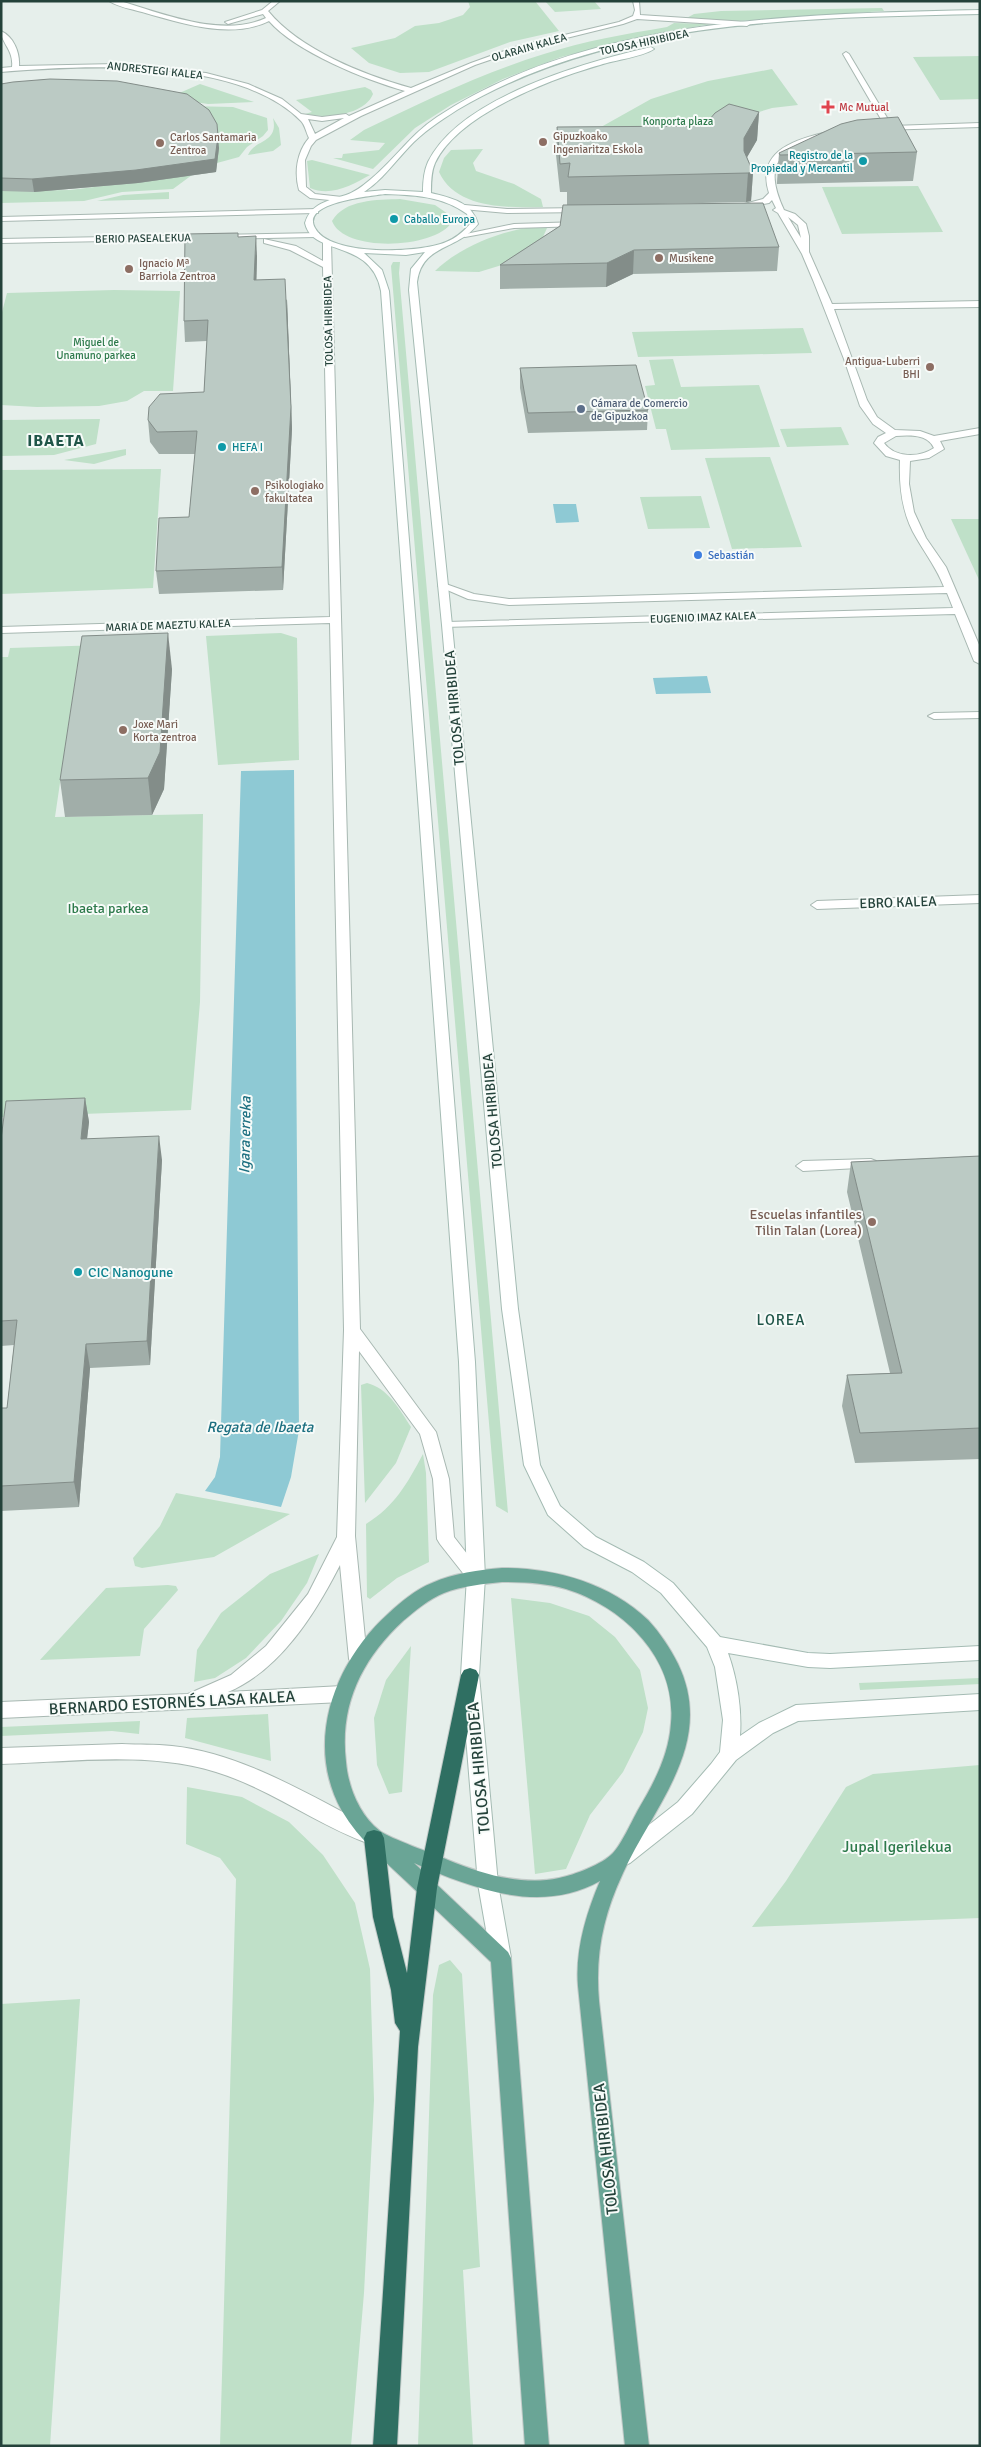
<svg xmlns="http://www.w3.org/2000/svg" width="981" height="2447" font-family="Signika,sans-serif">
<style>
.green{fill:#bfe0c8}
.water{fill:#8ec9d4}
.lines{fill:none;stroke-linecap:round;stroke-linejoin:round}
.street-casing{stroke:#a8b8b2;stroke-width:2}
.secondary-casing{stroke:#a4bbb3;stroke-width:2}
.primary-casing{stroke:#c2cac8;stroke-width:2}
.highway-casing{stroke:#c2cac8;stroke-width:2}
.street{fill:#fff;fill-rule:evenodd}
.secondary{fill:#fff;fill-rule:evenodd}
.primary{fill:#6aa596;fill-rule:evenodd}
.highway{fill:#2f6f62;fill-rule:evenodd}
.wall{fill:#a1aea9}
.shaded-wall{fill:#838d89}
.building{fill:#bbcac4;stroke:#838d89}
.health-dot{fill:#e0444e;stroke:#f7fbf9;stroke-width:2}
.education-dot{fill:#8d6e63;stroke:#f7fbf9;stroke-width:2}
.culture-dot{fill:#0f9aa8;stroke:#f7fbf9;stroke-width:2}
.service-dot{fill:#5c6f8a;stroke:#f7fbf9;stroke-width:2}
.shop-dot{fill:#3f7fe0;stroke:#f7fbf9;stroke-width:2}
.labels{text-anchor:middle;stroke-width:4;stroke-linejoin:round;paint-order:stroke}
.far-street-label{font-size:11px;fill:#24423a;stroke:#f7fbf9}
.far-health-label{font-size:11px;fill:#be3a42;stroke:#f7fbf9;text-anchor:start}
.far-park-label{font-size:11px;fill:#2d7a4b;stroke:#f7fbf9}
.far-education-label{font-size:11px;fill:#785e54;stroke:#f7fbf9;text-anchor:start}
.far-culture-label{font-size:11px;fill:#0d838f;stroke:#f7fbf9;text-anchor:start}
.far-service-label{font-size:11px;fill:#4e5e75;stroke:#f7fbf9;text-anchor:start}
.far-shop-label{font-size:11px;fill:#366cbe;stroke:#f7fbf9;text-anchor:start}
.street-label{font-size:14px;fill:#24423a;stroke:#f7fbf9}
.park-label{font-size:14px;fill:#2d7a4b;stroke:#f7fbf9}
.education-label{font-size:14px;fill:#785e54;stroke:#f7fbf9;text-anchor:end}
.culture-label{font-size:14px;fill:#0d838f;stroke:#f7fbf9;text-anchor:start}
.water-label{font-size:15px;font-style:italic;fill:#1c6f80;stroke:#f7fbf9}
.neighbourhood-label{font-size:15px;letter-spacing:1px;fill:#1f5548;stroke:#f7fbf9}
.far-district-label{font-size:16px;font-weight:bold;letter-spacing:1px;fill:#1f5548;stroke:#f7fbf9}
.near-street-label{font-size:16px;fill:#24423a;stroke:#f7fbf9}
.near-park-label{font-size:16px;fill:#2d7a4b;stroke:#f7fbf9}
</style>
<rect width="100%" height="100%" fill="#e6efeb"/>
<g class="green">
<path d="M468,1h67l24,30 -49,11 -81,30 -29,1 -31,-10 -18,-15 44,-10 20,-12 24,-3 24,-8 7,-8z"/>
<path d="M545,1h49l7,8 -46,3z"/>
<path d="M882,8l2,3 -146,10 -55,-1 11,-6 27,-3z"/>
<path d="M674,23l36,1 -70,13 -79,20 -58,22 -52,26 -36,23 -42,41 -40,-11h9l1,-4 36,-4 6,-7 -35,-3 14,-10c58,-28 118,-57 180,-76 40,-13 82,-20 123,-27z"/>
<path d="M980,56v43l-40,1 -27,-43z"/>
<path d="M772,69l26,36 -26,3 -36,11 -21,12 -130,5 66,-37 57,-18z"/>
<path d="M200,84l54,18 -46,2 -40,-6z"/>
<path d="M365,87l6,3 2,4c-8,21 -48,25 -66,20h-2l7,-2 -16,-12z"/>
<path d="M187,106l46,1 34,11 1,12 -5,6 -16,11 -8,10 -22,6z"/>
<path d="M273,118l6,10 2,17 -8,6 -25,4c6,-16 31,-11 25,-37z"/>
<path d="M483,149l-10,14 3,8 38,13 27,15 2,8c-35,1 -87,2 -104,-35l5,-14 7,-8z"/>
<path d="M312,160l58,15c-18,10 -39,22 -60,13l-3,-27z"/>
<path d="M192,175l-19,14 -51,3 -38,9 -83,2v-12l69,-1z"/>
<path d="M918,186l25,46 -101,2 -20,-47z"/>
<path d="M169,192v7l-72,2 26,-6z"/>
<path d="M400,199l35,6 16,11 1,6c-17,27 -108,31 -120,-1 13,-22 45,-21 68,-22z"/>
<path d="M526,228h21l-8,18 -27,16 -33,10 -44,-1c24,-23 58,-37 91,-43z"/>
<path d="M393,262h7l-1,11 109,1240 -12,-7 -105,-1240z"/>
<path d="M114,290l66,1 -7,100h-29l-17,10 -28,5 -62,1 -36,-2v-89l6,-23z"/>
<path d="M803,328l9,25 -174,4 -6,-25z"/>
<path d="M673,359l8,28 78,-2 21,62 -109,3 -5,-21h-10l-11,-43 10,-1 -6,-25z"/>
<path d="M100,419l-4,25 -42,11 -53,1v-36z"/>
<path d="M841,427l8,18 -62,2 -7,-18z"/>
<path d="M126,449v6l-32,9 -30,-4z"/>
<path d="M770,457l32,90 -70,2 -27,-91z"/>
<path d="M161,469l-8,119 -152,6v-124z"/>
<path d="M701,496l9,32 -62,1 -8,-32z"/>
<path d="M951,519h29v63z"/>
<path d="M281,633l16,5 2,122 -81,5 -12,-129z"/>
<path d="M163,643l-1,22 -85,2 -22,150 148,-3 -3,188 -9,108 -190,7v-460h7l2,-9z"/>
<path d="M367,1383c21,5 33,27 44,44l-15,36 -31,40 -4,-118z"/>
<path d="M423,1454l3,19 3,89 -32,16 -27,21 -3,-2 -1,-73c29,-18 41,-40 57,-70z"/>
<path d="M176,1493l114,21 -76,43 -72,11 -7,-2 -2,-8 27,-32z"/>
<path d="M319,1554l-12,29 -26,38 -35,37 -31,20 -21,4 3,-32 24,-37 49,-39z"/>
<path d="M168,1585l8,1 2,4 -34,39 -4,27 -100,4 66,-72z"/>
<path d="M511,1598l39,5 39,13 26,21 25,33 8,38 -5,24 -20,40 -33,43 -24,54 -31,5z"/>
<path d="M411,1646l-9,146 -13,2 -12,-29 -3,-47 12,-38z"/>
<path d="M980,1678v6l-120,6 -1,-7z"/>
<path d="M268,1714l3,47 -86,-23 2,-20z"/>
<path d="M140,1721l-1,13 -27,-3 -111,5v-9z"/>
<path d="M980,1765v153l-228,9 34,-46 60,-94 27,-13z"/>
<path d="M187,1787l55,10 47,25 34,33 32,48 15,66 4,131 -10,193 -13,153h-131l16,-567 -16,-21 -34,-14z"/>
<path d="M450,1960l12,14 18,293 -17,3 10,176h-55l15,-451 6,-30z"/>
<path d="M80,1999l-30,447h-49v-442z"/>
</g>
<g class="water">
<path d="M553,504h23l3,18 -23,1z"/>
<path d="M707,676l4,17 -55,1 -3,-16z"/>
<path d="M294,770l5,660 -8,47 -10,30 -76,-16 10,-14 5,-20 21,-686z"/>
</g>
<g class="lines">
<defs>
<g id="street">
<path d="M109,1h11c44,13 102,37 146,17l-3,-4 -35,10 -3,-2 37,-12 11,-9h7l-12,10c32,39 96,64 143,77l60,-25 47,-17 101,-24 14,-6 2,-6 -2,-9h6l1,14 107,7 3,2 -3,2 -110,-7 -14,5 -101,25 -47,16 -114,51 -45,24 -5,6 -6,14 1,27 9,7 27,3 1,2 -4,2 -29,-3 -11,-8c-5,-18 -2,-38 10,-52 -3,-6 -4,-13 -8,-17 -63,-64 -216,-56 -300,-49v-4l11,-1c2,-17 -11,-24 -11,-36 13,6 19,22 18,35l98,-2 89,9 42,11 34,15 19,15 21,3 24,-3 3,2 56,-25c-39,-11 -109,-39 -136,-70 -39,19 -88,2 -127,-9 -11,-3 -24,-5 -33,-11zM344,118l-29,16 -7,-15 14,2z"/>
<path d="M846,52l3,2 43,72 88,-3v4l-99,3v-4h4l-42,-72z"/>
<path d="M831,131l4,2 -1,2c-50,12 -74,23 -50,75l11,4 11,10 3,12v16l23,52 148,-3v6l-146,2 33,91 10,17 18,13 25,1 14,5 46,-8v6l-40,7 4,8 -15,9 -19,3 -1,23 5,28 12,26 20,29 34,80v17l-6,-3 -19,-47 -512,13v-4l4,-1 506,-14 -6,-15 -438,12 -41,-6 -30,-13 5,-3 31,11 35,5 435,-12c-7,-18 -17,-31 -27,-48 -15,-24 -18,-51 -17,-79l-14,-4 -12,-13 4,-6 8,-4 -13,-9 -13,-18 -16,-47 -31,-79 -11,-26 -24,-41 -5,-3 3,-2 -4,-8 -3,3 -28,5 -4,-2 26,-7 6,-6c-14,-44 29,-54 62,-62zM788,217l10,8 3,13zM896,436c13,-1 32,-2 38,12 -15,10 -39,10 -50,-5z"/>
<path d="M465,205l42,4 76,-1 4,2 -4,2 -76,1 -45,-4 -1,-2z"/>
<path d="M318,209v4h-3l-314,8v-4z"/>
<path d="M580,222h3v4l-69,2 -49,9 -4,-2 53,-11z"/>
<path d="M319,233v4h-3l-315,6v-4z"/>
<path d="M264,239l32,7 27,15v-19l4,-2 4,2 29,1087 76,103 13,47 5,58 31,40 -3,5 -6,2 -6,-2 -30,-38 -3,-5 -4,-60 -13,-45 -61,-83 -4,185 12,123 -3,5 -6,2 -6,-2 -3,-5 -9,-94c-25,49 -60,105 -112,127l114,-6 6,3 3,5 -3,5 -6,3 -341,16v-16l187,-8 43,-19 35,-29 42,-52 29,-57 7,-207 -14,-707 -329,10v-6l329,-10 -7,-350 -33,-17 -26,-7z"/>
<path d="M980,712v6l-46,1 -6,-3 6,-3z"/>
<path d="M980,895v8l-163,6 -6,-4 6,-4z"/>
<path d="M871,1159l5,2 2,3 -2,3 -73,4 -7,-5 7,-5z"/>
<path d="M122,1744c17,1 33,0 50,2 71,7 142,52 205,84l3,6 -3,6 -7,2c-53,-19 -99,-55 -154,-72 -68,-21 -145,-10 -215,-8v-16z"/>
</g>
<path id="secondary" d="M980,10v4c-175,4 -368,4 -523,96 -17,11 -34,22 -48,37 -15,16 -27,33 -45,45l21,-2 38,2c0,-11 1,-21 5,-30 32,-65 158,-100 223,-115l3,2c-12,8 -39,11 -54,16 -49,14 -142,49 -165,98 -4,9 -4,20 -4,30 20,5 41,9 47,31 -21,27 -56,20 -61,58l35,343 66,684 22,156 20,41 36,31 48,25 29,21 47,54 88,16 22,1 150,-8v14l-150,8 -22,-1 -80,-14c9,25 14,56 12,83l19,-13 37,-18 184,-11v16l-182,11 -25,12 -37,27 -44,54 -62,49 -7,3 -7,-3 -3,-6 3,-6 62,-49 33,-38 9,-12 3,-32 -8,-53 -8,-20 -46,-54 -29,-21 -48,-25 -36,-32 -24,-50 -22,-156 -60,-684 -33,-335 2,-21 14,-17 -19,3 -42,-2 18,17 7,21 86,1071 10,215 -6,98 19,209 13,74 -3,6 -7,3 -7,-3 -3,-6 -13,-74 -17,-209 6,-98 -8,-215 -78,-1071c-10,-53 -69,-34 -76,-68 6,-20 23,-22 41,-28 9,-3 18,-10 25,-16 24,-20 40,-45 66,-62 153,-101 366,-103 543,-107zM385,194c30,1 57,2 82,20l3,10c-7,8 -14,14 -24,18 -25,11 -116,15 -131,-14 -15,-26 57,-32 70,-34z"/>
<path id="primary" d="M502,1568c53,0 107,15 146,52 12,13 22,28 30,44 38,79 -24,141 -55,209 -20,43 -28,81 -24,128l50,445h-24l-47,-460c-3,-36 8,-72 22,-105 -60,34 -128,7 -186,-18l94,89 3,6 38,488h-24l-34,-484c-27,-26 -55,-52 -82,-78 -24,-23 -50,-44 -67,-73 -38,-68 -8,-149 47,-198 12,-11 27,-24 43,-30 22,-10 47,-13 70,-15zM502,1582c22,0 43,1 64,7 58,18 111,70 105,134 -2,32 -17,60 -33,87 -6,11 -17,35 -25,43 -10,11 -39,22 -54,25 -37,8 -77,-4 -111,-18 -16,-7 -57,-21 -68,-29 -21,-16 -32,-45 -34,-69 -7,-57 16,-103 57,-141 12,-10 26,-22 41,-28 18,-7 39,-9 58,-11z"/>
<path id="highway" d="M470,1668l6,2 3,5 -42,213 -19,159 -21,399h-24l27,-415 -5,-8 -4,-33 -18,-73 -9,-79 3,-6 7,-2 7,2 3,6 9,79 14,56 10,-85 44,-213 3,-5z"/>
</defs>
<use href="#street" class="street-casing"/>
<use href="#secondary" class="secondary-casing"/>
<use href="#primary" class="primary-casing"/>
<use href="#highway" class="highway-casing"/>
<use href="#street" class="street"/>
<use href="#secondary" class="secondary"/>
<use href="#primary" class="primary"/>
<use href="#highway" class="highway"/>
</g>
<g class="wall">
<path d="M1,84l218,64 -3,24 -78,11 -104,9 -33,-1z"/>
<path d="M759,112l-2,28 -10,17 6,15 -2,29 -5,1 -88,2 121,43 -2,24 -144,3 -27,13 -106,2v-24l60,-39 7,-21v-13h-7l-4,-37 1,-28 147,-1z"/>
<path d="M917,152l-4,29 -136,3v-2l2,-29z"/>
<path d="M238,237l19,19 -1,24 31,20 5,129 -9,161 -124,4 -3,-23 33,-54 6,-63h-36l-9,-12 -2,-22 56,-28 3,-51 -22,1 -1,-21z"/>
<path d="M520,368l128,42 -1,20 -119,3 -8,-45z"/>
<path d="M172,669l-8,120 -12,26 -87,2 -5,-37z"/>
<path d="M85,1098l4,24 -2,17 75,21 -12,205 -60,3 -11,139 -78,4v-103h6l7,-63 -13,1v-207z"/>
<path d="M980,1156v303l-125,4 -13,-57 5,-31 43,-2 -43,-181 4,-30z"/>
</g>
<g class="shaded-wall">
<path d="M759,112l-2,28 -15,26 2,-28z"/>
<path d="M218,136l1,12 -3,24 -78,11 -104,9 -2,-13z"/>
<path d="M753,172l-2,29 -5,1 2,-29z"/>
<path d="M256,236l1,20 -1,45 -2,-21z"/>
<path d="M634,250l-1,24 -27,13 1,-24z"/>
<path d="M287,300l5,129 -9,161 -1,-23z"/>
<path d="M168,633l4,36 -8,120 -12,26 -4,-37z"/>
<path d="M85,1098l4,24 -5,42 -3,-25z"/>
<path d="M159,1136l3,24 -12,205 -3,-24z"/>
<path d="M86,1344l4,24 -11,139 -5,-25z"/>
</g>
<g class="building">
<path d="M50,79l67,2 70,13 22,16 8,14 1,12 -3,23 -79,11 -104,9 -31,-1v-94l12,-2z"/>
<path d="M729,104l30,8 -15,26v13l9,21 -5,1 -180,4 2,-14 -10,1 -3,-37 147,-1 11,-13z"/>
<path d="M898,117l19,35 -137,3 -1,-2 62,-29 16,-4z"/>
<path d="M763,203l16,44 -145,3 -27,13 -107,2 60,-39 3,-21z"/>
<path d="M238,233v4l18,-1 -2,44 31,-1 6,128 -9,160 -126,4 3,-53 30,-1 8,-86 -40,1 -9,-12 1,-13 11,-13 44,-2 4,-72 -24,1 1,-87z"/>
<path d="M636,365l12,45 -120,3 -8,-45z"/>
<path d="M168,633l-8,119 -12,26 -88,2 22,-144z"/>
<path d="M85,1098l-4,41 78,-3 -12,205 -61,3 -12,138 -73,4v-78h6l10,-88 -16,1v-182l5,-38z"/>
<path d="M980,1156v272l-120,5 -13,-58 55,-2 -51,-211z"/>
</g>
<path class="health-dot" d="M825.5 99.5h5v5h5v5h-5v5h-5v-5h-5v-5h5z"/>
<g class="education-dot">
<circle cx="543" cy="142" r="5"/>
<circle cx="160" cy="143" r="5"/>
<circle cx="659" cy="258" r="5"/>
<circle cx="129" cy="269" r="5"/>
<circle cx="930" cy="367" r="5"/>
<circle cx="255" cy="491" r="5"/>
<circle cx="123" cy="730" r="5"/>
<circle cx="872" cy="1222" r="5"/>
</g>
<g class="culture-dot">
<circle cx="863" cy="161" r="5"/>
<circle cx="394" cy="219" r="5"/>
<circle cx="222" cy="447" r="5"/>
<circle cx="78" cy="1272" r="5"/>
</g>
<circle class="service-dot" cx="581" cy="409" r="5"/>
<circle class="shop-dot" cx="698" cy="555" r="5"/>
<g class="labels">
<g class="far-street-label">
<text transform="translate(644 42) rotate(-12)" y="4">TOLOSA HIRIBIDEA</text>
<text transform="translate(529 47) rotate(-16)" y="4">OLARAIN KALEA</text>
<text transform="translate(155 70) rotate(6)" y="4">ANDRESTEGI KALEA</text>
<text transform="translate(143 238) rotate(-1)" y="4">BERIO PASEALEKUA</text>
<text transform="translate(328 321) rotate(-91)" y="4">TOLOSA HIRIBIDEA</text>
<text transform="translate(703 617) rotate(-2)" y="4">EUGENIO IMAZ KALEA</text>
<text transform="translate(168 625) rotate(-2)" y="4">MARIA DE MAEZTU KALEA</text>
</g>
<g class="far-health-label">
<text x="839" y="111">Mc Mutual</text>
</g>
<g class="far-park-label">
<text x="678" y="125">Konporta plaza</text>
<text x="96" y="346">Miguel de<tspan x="96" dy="13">Unamuno parkea</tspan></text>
</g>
<g class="far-education-label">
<text x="553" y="140">Gipuzkoako<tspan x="553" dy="13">Ingeniaritza Eskola</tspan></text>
<text x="170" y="141">Carlos Santamaria<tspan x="170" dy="13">Zentroa</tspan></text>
<text x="669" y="262">Musikene</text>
<text x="139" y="267">Ignacio Mª<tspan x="139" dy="13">Barriola Zentroa</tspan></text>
<text x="920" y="365" text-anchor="end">Antigua-Luberri<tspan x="920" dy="13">BHI</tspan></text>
<text x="265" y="489">Psikologiako<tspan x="265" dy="13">fakultatea</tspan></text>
<text x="133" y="728">Joxe Mari<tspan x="133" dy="13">Korta zentroa</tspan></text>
</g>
<g class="far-culture-label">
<text x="853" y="159" text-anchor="end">Registro de la<tspan x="853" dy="13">Propiedad y Mercantil</tspan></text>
<text x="404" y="223">Caballo Europa</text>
<text x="232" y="451">HEFA I</text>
</g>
<g class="far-service-label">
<text x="591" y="407">Cámara de Comercio<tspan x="591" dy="13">de Gipuzkoa</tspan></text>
</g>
<g class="far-shop-label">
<text x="708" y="559">Sebastián</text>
</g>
<g class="street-label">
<text transform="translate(454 708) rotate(-95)" y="5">TOLOSA HIRIBIDEA</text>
<text transform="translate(898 902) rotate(-2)" y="5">EBRO KALEA</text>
<text transform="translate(492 1111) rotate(-95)" y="5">TOLOSA HIRIBIDEA</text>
</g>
<g class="park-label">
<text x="108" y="913">Ibaeta parkea</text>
</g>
<g class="education-label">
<text x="862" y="1219">Escuelas infantiles<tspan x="862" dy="16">Tilin Talan (Lorea)</tspan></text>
</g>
<g class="culture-label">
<text x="88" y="1277">CIC Nanogune</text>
</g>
<g class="water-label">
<text transform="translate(245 1135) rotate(-89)" y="5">Igara erreka</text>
<text x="260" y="1432">Regata de Ibaeta</text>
</g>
<g class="neighbourhood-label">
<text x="781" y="1325">LOREA</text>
</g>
<g class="far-district-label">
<text x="56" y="446">IBAETA</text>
</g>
<g class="near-street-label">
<text transform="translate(172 1702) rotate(-3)" y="6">BERNARDO ESTORNÉS LASA KALEA</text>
<text transform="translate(478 1768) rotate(-95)" y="6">TOLOSA HIRIBIDEA</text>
<text transform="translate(605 2149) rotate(-96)" y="6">TOLOSA HIRIBIDEA</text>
</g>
<g class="near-park-label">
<text x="897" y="1852">Jupal Igerilekua</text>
</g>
</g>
<rect width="981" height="2447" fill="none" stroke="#24423a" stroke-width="5"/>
</svg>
